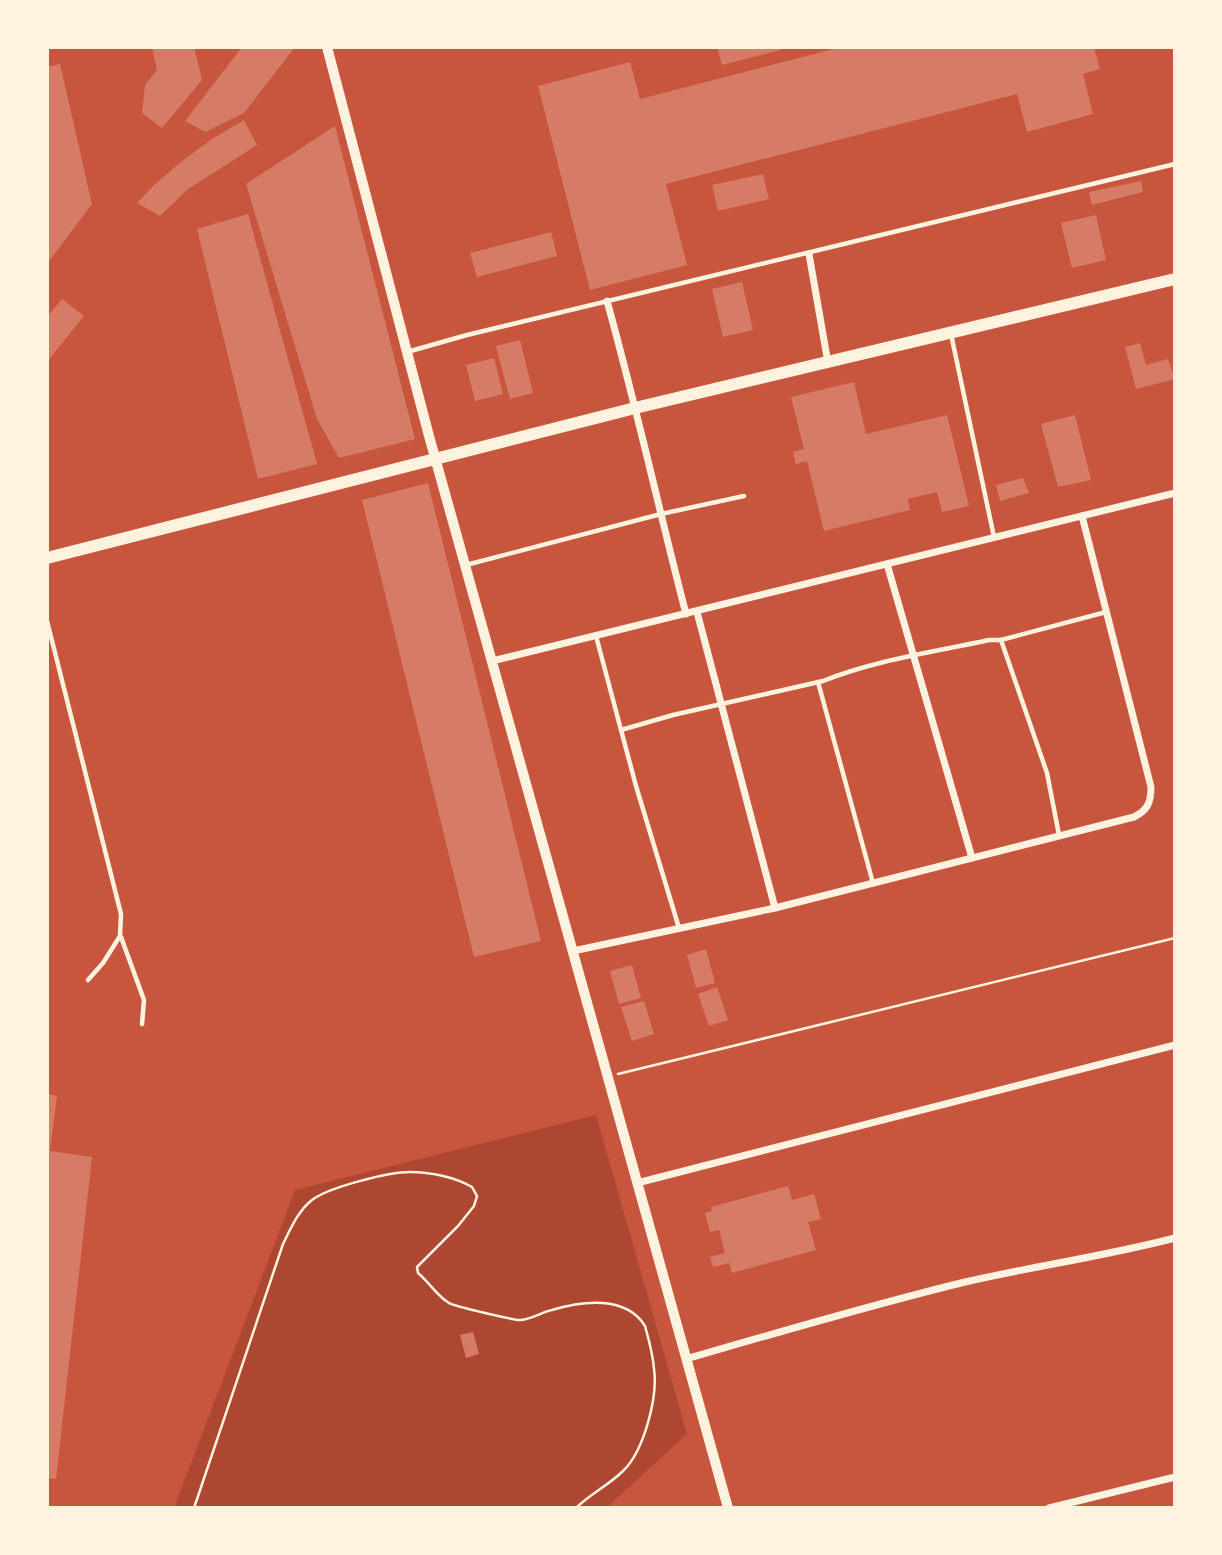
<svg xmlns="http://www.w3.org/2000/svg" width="1222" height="1555" font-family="'Nunito Sans',sans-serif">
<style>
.green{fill:#ae4732}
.building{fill:#d67c66}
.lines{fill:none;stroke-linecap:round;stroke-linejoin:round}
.path{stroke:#fff3e0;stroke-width:2.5}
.service{stroke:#fff3e0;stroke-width:4.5}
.minor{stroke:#fff3e0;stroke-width:7}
.tertiary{stroke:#fff3e0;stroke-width:10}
.secondary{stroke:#fff3e0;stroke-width:12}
</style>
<rect width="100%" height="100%" fill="#c8553d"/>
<path class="green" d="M596,1115l91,319 -81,74h-432l121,-318z"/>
<g class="building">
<path d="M152,47h42l8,33 -40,48 -20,-15 3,-28 12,-15z"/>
<path d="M242,47h53l-51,66 -39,19 -20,-11z"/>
<path d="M717,47h62l1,3 -58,15z"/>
<path d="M841,47h253l6,22 -17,5 10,40 -66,18 -10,-38 -351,90 21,81 -97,25 -52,-204 92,-24 10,37z"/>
<path d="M60,64l32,140 -45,60v-197z"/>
<path d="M244,120l13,25 -69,44 -28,27 -23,-13 17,-18 27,-23 31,-23z"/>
<path d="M335,126l80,313 -76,19 -22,-39 -71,-235z"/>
<path d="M763,174l6,25 -51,12 -6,-26z"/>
<path d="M1141,181l2,11 -51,13 -3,-13z"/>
<path d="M248,214l69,250 -59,15 -61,-250z"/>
<path d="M1096,215l10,45 -34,8 -11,-45z"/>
<path d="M551,232l6,24 -80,21 -7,-24z"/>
<path d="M742,282l11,48 -30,7 -11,-48z"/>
<path d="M62,299l22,17 -37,46v-45z"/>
<path d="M520,340l13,53 -23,6 -14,-53z"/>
<path d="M1140,343l6,22 22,-6 7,20 -39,10 -11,-42z"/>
<path d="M494,358l9,36 -28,7 -9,-36z"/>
<path d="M854,382l12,52 81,-19 22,91 -27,6 -5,-20 -29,7 2,11 -86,21 -17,-70 -11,3 -3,-12 11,-3 -13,-52z"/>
<path d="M1075,415l16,65 -33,7 -17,-63z"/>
<path d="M1023,478l6,15 -29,8 -4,-16z"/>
<path d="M428,483l113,458 -67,16 -112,-457z"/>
<path d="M706,949l9,34 -19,5 -9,-33z"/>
<path d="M632,965l9,33 -22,6 -9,-33z"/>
<path d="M717,987l11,33 -19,6 -11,-32z"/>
<path d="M644,1001l10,33 -22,7 -11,-34z"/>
<path d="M47,1094l10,2 -7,55 42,6 -36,322 -9,-1z"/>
<path d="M788,1186l4,14 22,-6 7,25 -13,3 8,28 -84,23 -3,-10 -16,4 -3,-10 15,-4 -6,-23 -9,2 -5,-19 7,-2 -1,-4z"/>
<path d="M473,1332l6,22 -13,4 -6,-23z"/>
</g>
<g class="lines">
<g class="path">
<path d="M618,1074l557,-136"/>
<path d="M194,1508l89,-264c8,-16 15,-33 29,-44 17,-13 77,-28 98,-28 20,0 45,5 62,15l5,9 -3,10 -16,20 -41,41 1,6c11,9 19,23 31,30 4,3 68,18 72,17 11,-1 21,-8 31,-10 30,-9 74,-15 93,16 4,14 8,29 9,43 4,28 -10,82 -31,102 -14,14 -33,23 -47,37"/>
</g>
<g class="service">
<path d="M951,334l43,203"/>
<path d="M407,352l60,-17 708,-171"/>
<path d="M466,565l195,-51 83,-18"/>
<path d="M47,621l74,293 -1,22 -17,27 -15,17"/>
<path d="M596,636l40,150 43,142"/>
<path d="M1001,640l46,133 12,62"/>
<path d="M818,682l55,201"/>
<path d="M621,730l52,-15 150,-34c52,-21 111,-29 166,-41h12l105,-28"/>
<path d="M121,937l23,63 -2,24"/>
</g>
<g class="minor">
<path d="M809,254l19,109"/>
<path d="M607,301c29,104 52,209 79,313"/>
<path d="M887,564l85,294"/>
<path d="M697,612l78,296"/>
<path d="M492,661l683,-168"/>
<path d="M573,951l202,-43 359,-91c14,-7 17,-15 17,-30l-69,-271"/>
<path d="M637,1183l538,-138"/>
<path d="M686,1359c93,-27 185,-54 279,-77 70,-16 141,-26 210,-44"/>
<path d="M1049,1508l126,-31"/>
</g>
<path class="tertiary" d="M327,47l102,389 299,1072"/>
<path class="secondary" d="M47,558l588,-150 540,-129"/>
</g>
<rect width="1222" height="1555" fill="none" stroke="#fff3e0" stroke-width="98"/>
</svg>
